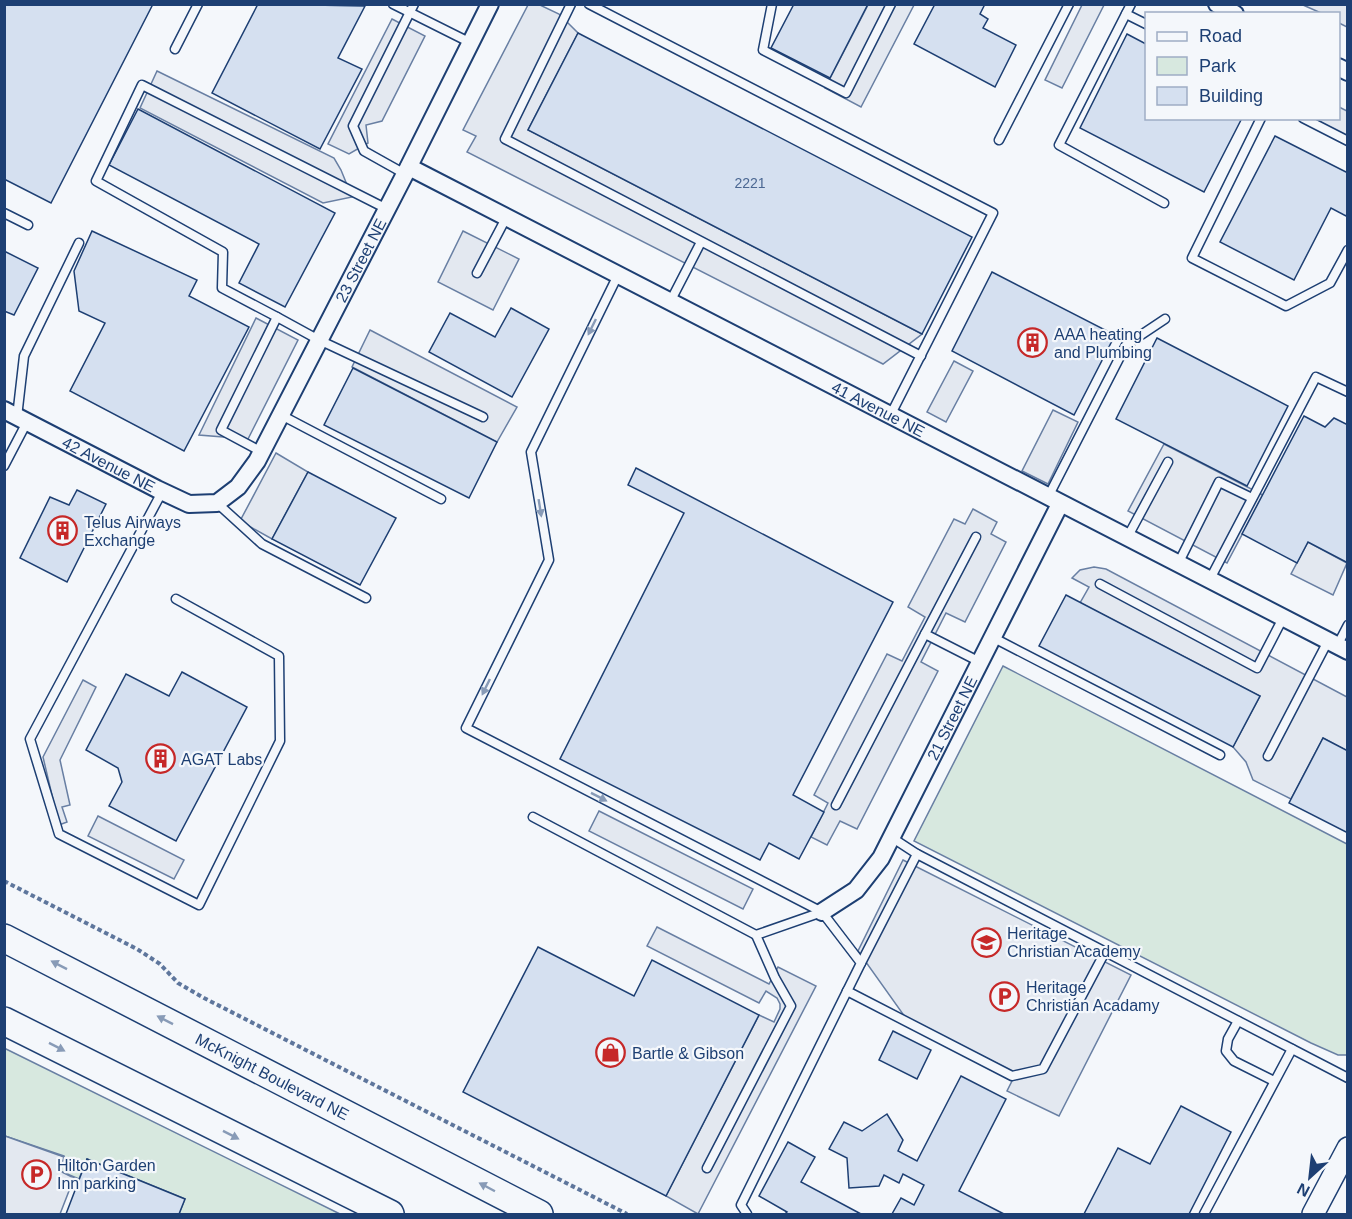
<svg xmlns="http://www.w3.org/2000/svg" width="1352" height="1219" font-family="Arial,sans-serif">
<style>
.green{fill:#d7e8df;stroke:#687fa3;stroke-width:1.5}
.parking{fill:#e3e8f0;stroke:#687fa3;stroke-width:1.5}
.building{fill:#d5e0f0;stroke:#1d3f73;stroke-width:1.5}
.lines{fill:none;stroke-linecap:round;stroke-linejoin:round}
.service-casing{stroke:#1d3f73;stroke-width:11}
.minor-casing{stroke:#1d3f73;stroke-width:20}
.tertiary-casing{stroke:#1d3f73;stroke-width:24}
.primary-casing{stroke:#1d3f73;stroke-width:30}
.path{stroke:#5e769c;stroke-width:4;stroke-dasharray:4.5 3;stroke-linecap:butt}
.service{stroke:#f4f7fb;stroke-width:8}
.minor{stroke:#f4f7fb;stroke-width:16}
.tertiary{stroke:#f4f7fb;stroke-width:21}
.primary{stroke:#f4f7fb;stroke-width:27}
.oneway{fill:#889bb7}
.labels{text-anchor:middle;stroke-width:4.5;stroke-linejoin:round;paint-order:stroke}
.number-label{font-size:14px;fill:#4b6792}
.street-label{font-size:16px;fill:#1d3f73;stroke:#f4f7fb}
.poi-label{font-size:16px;fill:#1d3f73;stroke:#f4f7fb;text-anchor:start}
</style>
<rect width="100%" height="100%" fill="#f4f7fb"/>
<g class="green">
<path d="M1003,666l344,178v211h-9l-27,-12 -397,-202z"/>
<path d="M4,1048l336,166h-161l6,-15 -98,-40 -8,20 -19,-8 4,-15 -59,-20z"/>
</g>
<g class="parking">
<path d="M528,5h12l19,9 19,19 -50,97 394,204 -39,30 -416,-212 9,-16 -13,-6z"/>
<path d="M868,5h46l-53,102 -36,-19z"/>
<path d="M1082,5h22l-42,83 -17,-8z"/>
<path d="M1303,5h44v22l-8,-4 -1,-9 -17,-1z"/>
<path d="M392,19l33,17 -43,85 -16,4 2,18 -19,11 -21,-10z"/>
<path d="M157,71l177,87 7,12 11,27 -29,6 -183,-95z"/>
<path d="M1339,107l8,4v25l-33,-17 24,-1z"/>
<path d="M463,231l56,28 -26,51 -55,-28z"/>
<path d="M256,318l42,22 -50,99 -49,-4z"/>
<path d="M370,330l147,77 -20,35 -145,-75z"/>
<path d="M954,361l19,10 -27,51 -19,-10z"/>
<path d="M1053,410l25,12 -30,62 -26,-13z"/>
<path d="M1164,444l99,51 -36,68 -99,-52z"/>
<path d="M276,453l32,19 -36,67 -32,-18z"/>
<path d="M973,509l24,13 -6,12 15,8 -41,80 -19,-9 -25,49 17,9 -81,158 -17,-8 -13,24 -16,-8 17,-34 -14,-8 73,-141 15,7 23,-44 -17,-10 46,-88 11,5z"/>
<path d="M1308,542l39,21 -14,32 -42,-21z"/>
<path d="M1094,567l12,2 241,128v54l-24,-13 -32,61 -38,-19 -7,-18 -13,-15 27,-51 -180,-93 9,-16 -17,-9 8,-8z"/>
<path d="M83,680l13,7 -36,73 10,45 -8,2 5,15 -8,3 -16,-68z"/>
<path d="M599,811l154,78 -10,20 -154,-78z"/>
<path d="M98,816l86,44 -10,19 -86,-43z"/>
<path d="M903,860l228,115 -72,141 -52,-25 9,-18 -111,-56 -47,-66z"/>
<path d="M657,927l112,57 9,-17 38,19 -118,228 -32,-18 93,-181 15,7 6,-13v-5l-3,-6 -11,-7 -7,12 -112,-57z"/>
<path d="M5,1136l59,21 -4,14 14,7 -14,36h-55z"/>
</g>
<g class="building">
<path d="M4,4h149l-102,199 -47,-24z"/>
<path d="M258,4l107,2 -27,52 24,11 -42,80 -108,-56z"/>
<path d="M794,4h74l-38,74 -59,-30z"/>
<path d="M935,4h50l-5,10 8,5 -5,9 33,17 -21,42 -81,-43z"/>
<path d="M578,33l394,204 -50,97 -394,-204z"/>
<path d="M1127,34l19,10v74h96l-38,74 -124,-64z"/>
<path d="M138,109l197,104 -50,94 -46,-24 20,-39 -150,-79z"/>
<path d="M1275,136l73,37v39l-2,4 -15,-8 -37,72 -74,-38z"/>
<path d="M92,231l105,49 -8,16 60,31 -65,124 -114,-60 35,-68 -26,-12 -5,-40z"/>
<path d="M4,251l34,17 -24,47 -10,-4z"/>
<path d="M992,272l123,63 -41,80 -122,-64z"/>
<path d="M511,308l38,21 -37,68 -83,-45 21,-39 45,24z"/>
<path d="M1157,338l131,68 -41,80 -131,-67z"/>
<path d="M353,368l144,74 -28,56 -145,-73z"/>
<path d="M1304,416l21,11 9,-9 14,7v138l-40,-21 -11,21 -55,-29z"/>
<path d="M636,468l257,134 -100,193 31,17 -25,47 -30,-16 -9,17 -200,-101 124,-246 -56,-28z"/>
<path d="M308,472l88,46 -36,67 -88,-46z"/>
<path d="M77,490l29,14 -39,78 -47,-24 30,-61 19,8z"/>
<path d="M1066,595l194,101 -27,51 -194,-101z"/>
<path d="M182,672l65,35 -71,134 -67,-35 13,-24 -4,-14 -32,-18 40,-76 43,22z"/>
<path d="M1323,738l25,13v82l-59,-30z"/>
<path d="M538,947l96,49 18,-36 107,55 -93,181 -203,-104z"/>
<path d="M893,1031l38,19 -14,29 -38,-19z"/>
<path d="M961,1076l45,23 -47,92 45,23h-112l9,-16 13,7 10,-20 -21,-11 -4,9 -15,-8 -5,11 -30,2 -2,-30 -18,-9 15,-27 18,9 25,-17 16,26 -5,11 19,10z"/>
<path d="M1181,1106l50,26 -42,82h-105l34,-66 32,16z"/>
<path d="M788,1142l27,15 -14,25 60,32h-76l2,-2 -28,-16z"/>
<path d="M87,1159l98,40 -6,15h-113z"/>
</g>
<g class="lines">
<defs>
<g id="service">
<path d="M393,4l78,39"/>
<path d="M571,4l-66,135 416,217"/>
<path d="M589,4l404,209 -103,203"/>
<path d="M772,4l-9,46 83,43 45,-89"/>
<path d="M1131,4l-72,141 105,58"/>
<path d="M1126,14l20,10"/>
<path d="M175,49l23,-45"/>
<path d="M1261,118l-69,140 94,48 44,-23 18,-33"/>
<path d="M1303,118l45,23"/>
<path d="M999,140l70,-136"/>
<path d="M405,174l-41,-23 -11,-25 61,-122"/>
<path d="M4,213l24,12"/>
<path d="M477,273l29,-55"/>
<path d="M618,275l-87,177 18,108 -83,168 356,184 39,51 -120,242 6,9"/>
<path d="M670,302l31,-60"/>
<path d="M277,317l-55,-29 1,-36 -127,-71 46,-96 245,124"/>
<path d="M281,415l160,84"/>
<path d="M17,417l7,-61 55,-113"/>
<path d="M262,452l-41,-22 56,-113 42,23 164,77"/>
<path d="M4,466l23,-44"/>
<path d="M162,492l-132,247 29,95 140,71 81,-164 -1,-85 -103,-57"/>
<path d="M1048,497l78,-152 39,-26"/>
<path d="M217,503l45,41 104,54"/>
<path d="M976,537l-51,97 55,28"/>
<path d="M1127,538l41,-76"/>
<path d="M1178,564l41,-82 33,16"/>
<path d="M1209,581l107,-204 32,15"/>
<path d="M1100,584l157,84 26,-50"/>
<path d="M992,637l228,118"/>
<path d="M1337,646l11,-21"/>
<path d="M1268,756l60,-115"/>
<path d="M836,805l89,-171"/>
<path d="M533,817l223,118"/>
<path d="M891,837l26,17"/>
<path d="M861,963l56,-109 431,224"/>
<path d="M847,991l165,85 31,-7 62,-117"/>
<path d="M1238,1021l-10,18 -2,12 8,10 40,20"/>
<path d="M707,1168l84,-162 -16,-28 -19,-43 66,-23"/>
<path d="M1204,1214l88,-165"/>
</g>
<g id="minor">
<path d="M1217,4l18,10"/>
<path d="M1338,67l10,5"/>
<path id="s1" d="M409,167l939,484"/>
<path id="s2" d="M4,410l153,79 32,15 28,-1 21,-16 19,-26 148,-287 85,-170"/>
<path id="s3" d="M822,912l34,-22 25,-32 179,-354"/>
</g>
<path id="tertiary" d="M1313,1214l35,-66"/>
<g id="primary">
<path id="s4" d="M4,938l535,276"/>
<path d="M4,1021l386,193"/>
</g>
</defs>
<use href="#service" class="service-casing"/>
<use href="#minor" class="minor-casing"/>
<use href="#tertiary" class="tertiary-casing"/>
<use href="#primary" class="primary-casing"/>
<path class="path" d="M4,881l133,68 23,15 18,19 26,15 423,216"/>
<use href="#service" class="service"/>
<use href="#minor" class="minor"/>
<use href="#tertiary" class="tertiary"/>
<use href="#primary" class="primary"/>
</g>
<defs><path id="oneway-solid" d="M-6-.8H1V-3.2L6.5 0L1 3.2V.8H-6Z" transform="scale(1.5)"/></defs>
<g class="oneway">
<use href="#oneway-solid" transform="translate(592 327) rotate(116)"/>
<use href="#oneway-solid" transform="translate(540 508) rotate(81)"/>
<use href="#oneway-solid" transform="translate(486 687) rotate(116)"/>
<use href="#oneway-solid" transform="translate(599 797) rotate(27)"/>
<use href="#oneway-solid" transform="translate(59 965) rotate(-153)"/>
<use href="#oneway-solid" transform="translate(165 1020) rotate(-153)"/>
<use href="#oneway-solid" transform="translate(57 1047) rotate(27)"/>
<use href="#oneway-solid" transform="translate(231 1135) rotate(27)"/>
<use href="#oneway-solid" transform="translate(487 1187) rotate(-152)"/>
</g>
<defs>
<symbol id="building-ring" viewBox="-11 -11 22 22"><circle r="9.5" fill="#f4f7fb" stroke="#c62828" stroke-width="1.5"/><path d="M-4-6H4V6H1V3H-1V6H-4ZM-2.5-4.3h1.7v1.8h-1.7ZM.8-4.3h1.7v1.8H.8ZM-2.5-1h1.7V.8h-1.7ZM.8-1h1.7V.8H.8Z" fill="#c62828"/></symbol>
<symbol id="school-ring" viewBox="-11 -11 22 22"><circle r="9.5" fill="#f4f7fb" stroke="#c62828" stroke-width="1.5"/><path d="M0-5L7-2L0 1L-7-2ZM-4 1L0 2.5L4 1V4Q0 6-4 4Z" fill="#c62828"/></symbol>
<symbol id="parking-ring" viewBox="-11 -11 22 22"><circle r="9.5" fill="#f4f7fb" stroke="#c62828" stroke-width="1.5"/><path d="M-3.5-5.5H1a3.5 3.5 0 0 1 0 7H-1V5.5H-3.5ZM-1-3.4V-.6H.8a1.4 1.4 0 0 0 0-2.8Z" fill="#c62828"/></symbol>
<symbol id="shop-ring" viewBox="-11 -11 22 22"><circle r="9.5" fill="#f4f7fb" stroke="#c62828" stroke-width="1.5"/><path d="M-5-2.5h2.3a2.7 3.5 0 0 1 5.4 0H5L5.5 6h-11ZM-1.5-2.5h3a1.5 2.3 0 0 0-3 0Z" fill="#c62828"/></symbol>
</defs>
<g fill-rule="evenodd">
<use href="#building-ring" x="1016" y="326" width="33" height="33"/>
<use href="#building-ring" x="46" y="514" width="33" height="33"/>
<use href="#building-ring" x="144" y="742" width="33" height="33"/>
<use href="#school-ring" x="970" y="926" width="33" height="33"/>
<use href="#parking-ring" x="988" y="980" width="33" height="33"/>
<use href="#shop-ring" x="594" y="1036" width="33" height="33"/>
<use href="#parking-ring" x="20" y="1158" width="33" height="33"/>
</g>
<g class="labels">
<g class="number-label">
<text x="750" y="188">2221</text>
</g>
<g class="street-label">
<text dy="6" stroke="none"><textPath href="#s2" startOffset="520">23 Street NE</textPath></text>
<text dy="6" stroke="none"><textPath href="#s1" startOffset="528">41 Avenue NE</textPath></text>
<text dy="6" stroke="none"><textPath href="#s2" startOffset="118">42 Avenue NE</textPath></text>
<text dy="6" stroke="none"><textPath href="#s3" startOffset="238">21 Street NE</textPath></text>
<text dy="6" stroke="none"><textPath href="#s4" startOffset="302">McKnight Boulevard NE</textPath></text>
</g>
<g class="poi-label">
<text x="1054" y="340">AAA heating<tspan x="1054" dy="18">and Plumbing</tspan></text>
<text x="84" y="528">Telus Airways<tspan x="84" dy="18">Exchange</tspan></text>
<text x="181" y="765">AGAT Labs</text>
<text x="1007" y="939">Heritage<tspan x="1007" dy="18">Christian Academy</tspan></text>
<text x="1026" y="993">Heritage<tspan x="1026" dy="18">Christian Acadamy</tspan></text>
<text x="632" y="1059">Bartle &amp; Gibson</text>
<text x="57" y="1171">Hilton Garden<tspan x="57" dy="18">Inn parking</tspan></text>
</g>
</g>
<rect width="1352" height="1219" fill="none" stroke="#1d3f73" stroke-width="12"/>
<rect x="1145" y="12" width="195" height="108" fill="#f4f7fb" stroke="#9eadc5" stroke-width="1.5"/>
<rect x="1157" y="32" width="30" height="9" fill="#f4f7fb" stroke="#9eadc5" stroke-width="1.5"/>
<text x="1199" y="42" font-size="18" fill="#1d3f73">Road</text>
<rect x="1157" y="57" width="30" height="18" fill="#d7e8df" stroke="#9eadc5" stroke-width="1.5"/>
<text x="1199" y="72" font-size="18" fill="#1d3f73">Park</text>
<rect x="1157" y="87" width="30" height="18" fill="#d5e0f0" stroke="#9eadc5" stroke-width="1.5"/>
<text x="1199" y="102" font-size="18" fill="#1d3f73">Building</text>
<g transform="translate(1310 1177) rotate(207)" stroke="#f4f7fb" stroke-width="4.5" paint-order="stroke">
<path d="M0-4.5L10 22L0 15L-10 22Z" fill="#1d3f73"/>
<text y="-9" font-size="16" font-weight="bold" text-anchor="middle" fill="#1d3f73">N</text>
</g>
</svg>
